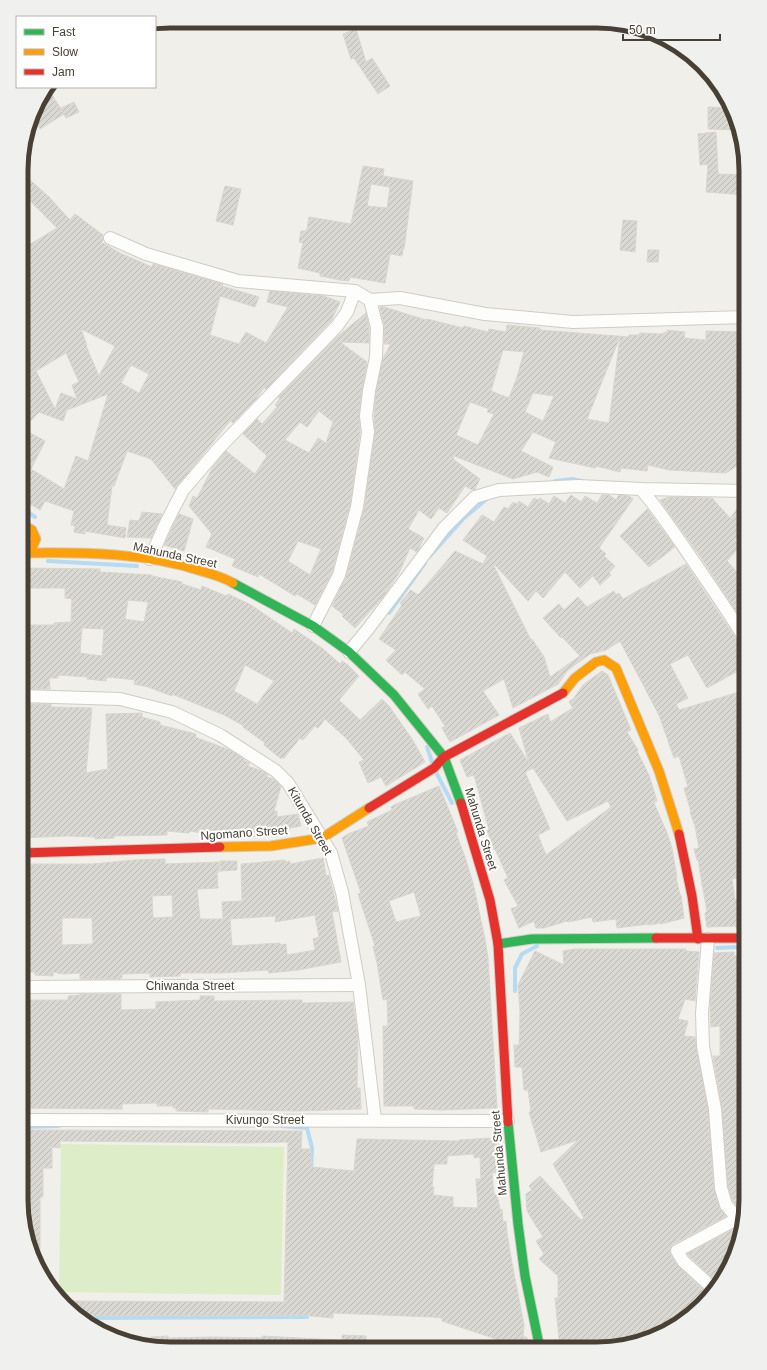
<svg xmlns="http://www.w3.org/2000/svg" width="767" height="1370" font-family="Helvetica,sans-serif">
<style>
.pitch{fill:#ddedc7}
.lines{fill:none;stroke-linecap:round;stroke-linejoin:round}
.stream{stroke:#b5daf3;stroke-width:4}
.building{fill:url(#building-hatch);stroke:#d9d6ce;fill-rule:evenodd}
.street-casing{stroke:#cfccc7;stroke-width:14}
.fast-casing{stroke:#d0ccc0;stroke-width:11}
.slow-casing{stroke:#d0ccc0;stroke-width:11}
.jam-casing{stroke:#d0ccc0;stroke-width:11}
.street{stroke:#fdfdfc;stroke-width:12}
.fast{stroke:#30b455;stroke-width:9}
.slow{stroke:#ff9f0a;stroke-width:9}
.jam{stroke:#e5322d;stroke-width:9}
.labels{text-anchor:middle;stroke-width:4;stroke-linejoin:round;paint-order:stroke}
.street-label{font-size:12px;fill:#484034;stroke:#fff}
.rim{fill:none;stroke:#484034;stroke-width:5}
</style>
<defs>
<pattern id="building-hatch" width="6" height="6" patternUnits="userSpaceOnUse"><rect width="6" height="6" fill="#dad8d2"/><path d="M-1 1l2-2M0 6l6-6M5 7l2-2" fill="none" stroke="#bdbab5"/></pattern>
</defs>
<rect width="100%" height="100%" fill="#f0efea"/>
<path class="pitch" d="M61,1144l223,3 -3,148 -222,-3z"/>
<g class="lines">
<g class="stream">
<path d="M555,481l17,-2 10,2"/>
<path d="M22,508l13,9"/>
<path d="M430,556l34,-38 25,-21"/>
<path d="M48,561l89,5"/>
<path d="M389,613l36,-50"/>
<path d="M427,747l5,15"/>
<path d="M436,772l16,31"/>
<path d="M717,948l21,-1"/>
<path d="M515,991v-23l7,-14 15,-8"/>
<path d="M281,1126l26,2 5,20 -1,25"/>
<path d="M21,1127l38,-1"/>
<path d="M82,1318l225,-1v-6"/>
</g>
</g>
<g class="building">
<path d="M356,29l10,33 6,-4 18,28 -12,8 -24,-36 -3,1 -8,-25z"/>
<path d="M48,89l15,23 -2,-4 13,-6 5,10 -13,6 -2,-4 -24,15 -7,-14 3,-11z"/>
<path d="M708,107l23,1 7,14 1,8 -31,-1z"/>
<path d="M716,132l2,42 28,1v20l-40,-3 2,-28 -8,1 -2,-31z"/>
<path d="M363,166l21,3 -1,7 30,5 -9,68h-1l-1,7 -12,-2 -5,29 -35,-6 -1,4 -9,-1 -20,-4v-3l-22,-5 5,-25 -4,-1 2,-11h4l2,-2 2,-12 42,7zM371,184l19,3 -3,21 -20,-2z"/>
<path d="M29,179l20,18 21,23 5,-6 28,21v5l-2,2 19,11 32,14 1,-3 70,20 -1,2 37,11 -4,10 -35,-11 -10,39 29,9 7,-12 20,11 22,-36 -21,-5 3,-11 54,5 16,6 -9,19 -65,68 -2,-1 -8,11 -23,24 -3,-2 -55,68 -24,-30 -24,-8 -13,35h-2l-5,39 19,3 -1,10 -40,-7v3l-11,-2 1,-6 -4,-1 3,-14 -29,-10 -5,9 -18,-11v-266l7,12 28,-17 -27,-27 -8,5v-21zM81,329l34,17 -16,30 -13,-30h1zM66,353l13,29 -7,3 5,14 -16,-6 -6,16 -19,-38zM131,365l18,9 -10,19 -18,-10zM108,394l-20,67 -12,-5 -12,33 -33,-20 14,-28 -22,-12 16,-17 24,9 4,-11z"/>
<path d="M225,186l16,3 -8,36 -17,-4z"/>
<path d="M623,220l14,1 -2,31 -15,-2z"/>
<path d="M648,250h11l-1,12h-11z"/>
<path d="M380,307h4l42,13 1,-1 36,9 1,-2 24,6 1,-3 17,3 1,-7 33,3v2l89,7v-2h10l1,-2 23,1 1,-2 3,1v-3l18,2 -1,6 22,2v-9l40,1v33h-3l3,28v60l-6,4 3,5 -17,11 -57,-3 -21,-5 -1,6 -26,-3 -1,4 -24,-6 -1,2 -46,-10 7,-16 -23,-10 -12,19 32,16 -4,10 -12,-5 -24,7 -59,-23 -1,3 27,20 -5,10 -2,1 -8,-4 -18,27 -8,-5 -8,11 -12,-9 -11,19 16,9 -7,14 -7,-4 -11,25 -16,24 -28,31 -13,-12 2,-1 -12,-9 14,-29 18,-68 11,-76 -1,-17 2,-24 7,-34 8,-14h-7v-19zM620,337l-11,86 -22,-4zM503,350l21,2 -7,25 -8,21 -18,-7zM533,393l21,3 -11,25 -18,-9zM470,402l19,7 -2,3 7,2 -16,31 -22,-10z"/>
<path d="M366,313l3,15v15l-29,-1 27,20 -5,28 -3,25 1,17 -10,73 -18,67 -17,33 -18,-11 -2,2 -36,-22 -1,3 -26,-11 3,-7 -29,-12 6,-13 -23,-28 4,-10 4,2 16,-31 13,-16 29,23 12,-18 -24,-22 14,-15 5,5 15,-17 -2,-2 5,-7 -2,-1 59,-60zM319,411l14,11 -7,21 -8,-5 -9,15 -24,-13 15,-18 7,5zM298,541l23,8 -11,26 -22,-14z"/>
<path d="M571,495l10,7 4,-6 12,7 5,-8h7l7,5 3,-5 10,1 4,3 -34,49 7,6 -2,2 11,10 -6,7 2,2 -11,10 -7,-9 -13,12 -15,-16 -22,26 -7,-7 -8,10 -34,-37h-1l38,76 1,-1 12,18 6,20 30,-21 -18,-19 -1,1 -18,-20 16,-14 5,6 14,-13 9,10 27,-16 2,4 3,-2 4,6 63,-35 54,81 6,3v25l-10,-1 -29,16 -19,-33 -18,9 18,34 -12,6 3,6 67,-20v184l-9,1 1,3 -6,1 3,21 11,-1v28l-10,1v-2l-29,1 -2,-14 2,-1 -9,-52h-1l-3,-11 5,-1 -4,-22 -5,-14h1l-7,-24 4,-1 -9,-31 -5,2 -15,-43 -39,-74 -14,9 -16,4 -22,16 -10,14 -45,24 -9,-29 -21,12 16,24 -49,27 -8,-14 3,-2 -13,-20 -4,3 -10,-15 7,-5 -20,-17 -3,3 -16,-15 10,-10 -17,-11 23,-34 -2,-2 11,-13 7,5 37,-44 28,13 4,-8 -24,-16 19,-25 12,7 10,-15 4,2 5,-7 4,2 2,-3 9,6 6,-9 4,2 2,-2 9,6 5,-8 11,7z"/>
<path d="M669,497l43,1 18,20 16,-20v31l-12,11 7,5 -14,16 19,21 -10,9 10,17v18l-46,-70 -40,-56z"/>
<path d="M647,509l28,38 -26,20 -29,-31z"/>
<path d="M142,512l20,2 -11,24 -24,-1 3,-17 9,1z"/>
<path d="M179,514l14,5 -9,32 -20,-6z"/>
<path d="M22,568l78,1v3l52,3v1l30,6v2l19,6 1,-4 24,10 2,-2 23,11 41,28 2,-4 28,19 18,16 2,-3 6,4 11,11 -20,24 21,20 22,-21 7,7 23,33 13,23 -39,24 -5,-9 -13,6 -9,-21 5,-2 -17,-21 -22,-20 -7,9 -3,-2 -12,14 -3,-2 -16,20h-4l-16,-13 1,-2 -22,-16 1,-1 -20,-11 -52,-21v2l-24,-9 -14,-3 1,-4 -26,-3 -1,1h-2v3l-19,-2 1,-2 -30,-2v3h-9l1,11h-24v-10h-4v-54h32v-2l17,-1 1,-23 -7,-1v-10h-43zM128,600l20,2 -4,20 -19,-3zM82,628l22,1 -2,27 -22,-3zM245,665l29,16 -17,23 -23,-13z"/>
<path d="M602,671l6,4 23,55 -4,2 11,18 -1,1 12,24 8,26 -3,2 13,30 5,15 5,30h-1l4,17h1l3,23 -23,6v-1l-12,2v-1l-32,4 -1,-9 -23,3 -1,-5 -24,5 -1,-1 -23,7h-8l-2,-7 -15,7 -8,-19 7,-3 -14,-26 4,-2 -13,-29 -1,1 -7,-20h2l-15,-55 -7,2 -7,-17 50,-27 19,30 -10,-35 29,-14 2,8 23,-14 -4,-6 5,-4 9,-13zM533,768l34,53 41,-20 3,6 -65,48 -8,-20 12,-6 -25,-57z"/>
<path d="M26,704h25v3l41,1 -6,65 22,-4 -2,-55 36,-1v4l18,5v3l36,9 -1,3 37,14 12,8 -1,1 7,3 -2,3 14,5 6,4 -1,2 7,2 7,7 -7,25h3v6l21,-3 3,12 -11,2 -14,1 -1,6 -5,1 -39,1 -42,-6v2l-22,-2v4l-53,1v2l-19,1v-2l-28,-1 -46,2 1,-131h5z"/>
<path d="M439,786l19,46 -2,1 9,24 8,26 12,56 3,19 9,150 -56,2 -27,-1v-3h-30l-1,-80h5l-1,-27 -4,1 -6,-37 -4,-17h2l-17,-52 3,-1 -19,-55 6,-4 21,-8 -2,-4 25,-12 -1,-3 3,-2zM414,892l7,24 -25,6 -7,-21z"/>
<path d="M323,858l3,18 3,-1 9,36 -6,1 9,50 -43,8 -29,3 -1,-3 -47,3h-41v3l-30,1v-4l-28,1v4h-2v1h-40v-6l-17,1 -10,-2v4l-18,-1v-3h-14v-108h71l42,-4 31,-1v5l54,-2v10l-2,1 1,15 -21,1 3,30h23l-1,-17 20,-1 -1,-37 44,-4v2l5,-1v3zM172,895l1,22 -20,1 -1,-22zM315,915l4,22 -6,2 2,11 -28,5 -1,-11 -6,1v-2l-48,3 -2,-27 46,-3 -1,6zM62,918h30l1,26 -31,1z"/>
<path d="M220,861h17v9l-17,1z"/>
<path d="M574,949h112v2l13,1 -4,49 -10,-2 -7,20 10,2 -4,15 11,1 1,10 12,63 6,79 5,18 7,9 -53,28 -3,4v6l8,12 32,30 -23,22 -35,19 -7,2 -54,6v3l-31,1 -5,-51h3v-22l-19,-17 5,-5 -8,-13 7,-4 -16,-26 -1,-17 6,-4 -3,-4 11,-10 41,44 3,-2 -31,-54 25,-24 -37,12 -12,-40h2l-3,-22h-4l-2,-23h-7l-1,-22h5l1,-33 -2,-27 17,-34 29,14 -1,-14z"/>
<path d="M734,952v4l12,-1v14h-4l4,24v215l-7,1 -6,-8 -5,-14 -6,-79 -9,-52h7v-30l-9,1 -1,-20 4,-54z"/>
<path d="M80,994h41v16l35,-1v-7l44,-2v-4h14v5l88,-1v3l51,-1 5,35 -1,51h3l1,21 -65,2 -88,-2v3l-32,-1v-3h-3v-2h-16v-3l-35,1v5l-101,-1v-108h47v-4l12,-1z"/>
<path d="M21,1130l281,1 -1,18h10v18l43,4 3,-32 102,2v-1l31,-2v3h9v25l-3,-5 1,11 -5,1 2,22 3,-1 3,16 2,-1 1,13 3,-1 1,12 5,30 12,62 -1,12h4l1,12h-24l1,-7 -63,-21v-3l-10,-1 -99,-4v5l-32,-3 -224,1 -5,-4 -9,-11 221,1 4,-160 -40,1 -188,-2v7l-8,-1v21h-9v29h-3v73l-11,-22 -8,-48zM474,1154v4l6,-1 1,22h-5l2,29 -25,-1v-10l-20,-2 1,-8h-2l2,-23h13v-8z"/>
<path d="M738,1227l2,6 -5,24 -16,27 -32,-30z"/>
<path d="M342,1335l24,1 -1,12h-23z"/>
<path d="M168,1336v2l44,-1 50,1v-2l75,4v8h-186v-11z"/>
</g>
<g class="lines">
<defs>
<g id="street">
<path d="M110,238l36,16 92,27 117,10 15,9 30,-2 85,16 88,8 173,-5"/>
<path d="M641,489c18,21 33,44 49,67 19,28 39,56 56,85"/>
<path d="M150,559l15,-34 18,-35 36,-42 118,-122 10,-14 8,-21"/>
<path d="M313,626l26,-51 18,-68 11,-75 -2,-16 3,-25 7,-34 1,-30 -7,-27"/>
<path d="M349,652l19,-23 76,-101 31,-31 24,-7 79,-4 63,3 105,2"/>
<path d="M22,696l98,3 52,13 48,23 56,36 12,12 43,70 11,39 17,93 16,135"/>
<path d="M708,939l-6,74 1,33 12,63 6,79 5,17 12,14"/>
<path d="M21,987l338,-2"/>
<path d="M21,1120l487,1"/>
<path d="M715,1290l-32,-29 -6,-10 67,-36"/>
</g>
<g id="fast">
<path d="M233,583l80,43 36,26 45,43 50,62 17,46"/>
<path d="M498,944l34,-5 124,-1"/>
<path d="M508,1122l10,102 7,52 15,73"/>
</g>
<g id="slow">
<path d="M22,524l10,6 4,9 -4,9 -10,7"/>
<path d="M28,553c58,-1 118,0 173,18 11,3 22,6 32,12"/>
<path d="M563,693l12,-15 21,-16 8,-2 12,8 43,103 20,63"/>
<path d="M220,847l51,-1 51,-8 47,-30"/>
</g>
<g id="jam">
<path d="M461,803l29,97 8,44 10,178"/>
<path d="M369,808l65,-40 10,-11 119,-64"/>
<path d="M679,834l13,62 6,43"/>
<path d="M21,853l199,-6"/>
<path d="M656,938h90"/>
</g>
</defs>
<use href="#street" class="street-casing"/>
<use href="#fast" class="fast-casing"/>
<use href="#slow" class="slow-casing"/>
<use href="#jam" class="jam-casing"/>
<use href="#street" class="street"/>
<use href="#fast" class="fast"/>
<use href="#slow" class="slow"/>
<use href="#jam" class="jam"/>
</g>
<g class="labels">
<g class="street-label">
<text transform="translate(175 555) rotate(12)" y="4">Mahunda Street</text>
<text transform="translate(310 821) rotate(60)" y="4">Kitunda Street</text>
<text transform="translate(481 829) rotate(73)" y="4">Mahunda Street</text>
<text transform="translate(244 833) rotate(-4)" y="4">Ngomano Street</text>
<text x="190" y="990">Chiwanda Street</text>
<text x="265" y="1124">Kivungo Street</text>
<text transform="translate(499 1153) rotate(-95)" y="4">Mahunda Street</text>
</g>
</g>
<path d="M0 0H767V1370H0ZM170 28H597A142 142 0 0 1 739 170V1200A142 142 0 0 1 597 1342H170A142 142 0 0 1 28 1200V170A142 142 0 0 1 170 28Z" fill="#f0f0ef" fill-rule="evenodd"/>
<path class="rim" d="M170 28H597A142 142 0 0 1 739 170V1200A142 142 0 0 1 597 1342H170A142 142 0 0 1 28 1200V170A142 142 0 0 1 170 28Z"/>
<rect x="16" y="16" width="140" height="72" fill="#ffffff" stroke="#b6b3ae"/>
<rect x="24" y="29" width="20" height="6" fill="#30b455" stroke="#b6b3ae"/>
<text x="52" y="36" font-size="12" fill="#484034">Fast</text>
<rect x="24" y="49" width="20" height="6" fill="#ff9f0a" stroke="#b6b3ae"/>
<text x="52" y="56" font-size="12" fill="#484034">Slow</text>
<rect x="24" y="69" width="20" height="6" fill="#e5322d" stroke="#b6b3ae"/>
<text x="52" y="76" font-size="12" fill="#484034">Jam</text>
<path d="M623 34v6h97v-6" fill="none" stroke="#484034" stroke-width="2"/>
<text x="629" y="34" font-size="12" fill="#484034" stroke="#ffffff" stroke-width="3" paint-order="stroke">50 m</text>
</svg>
